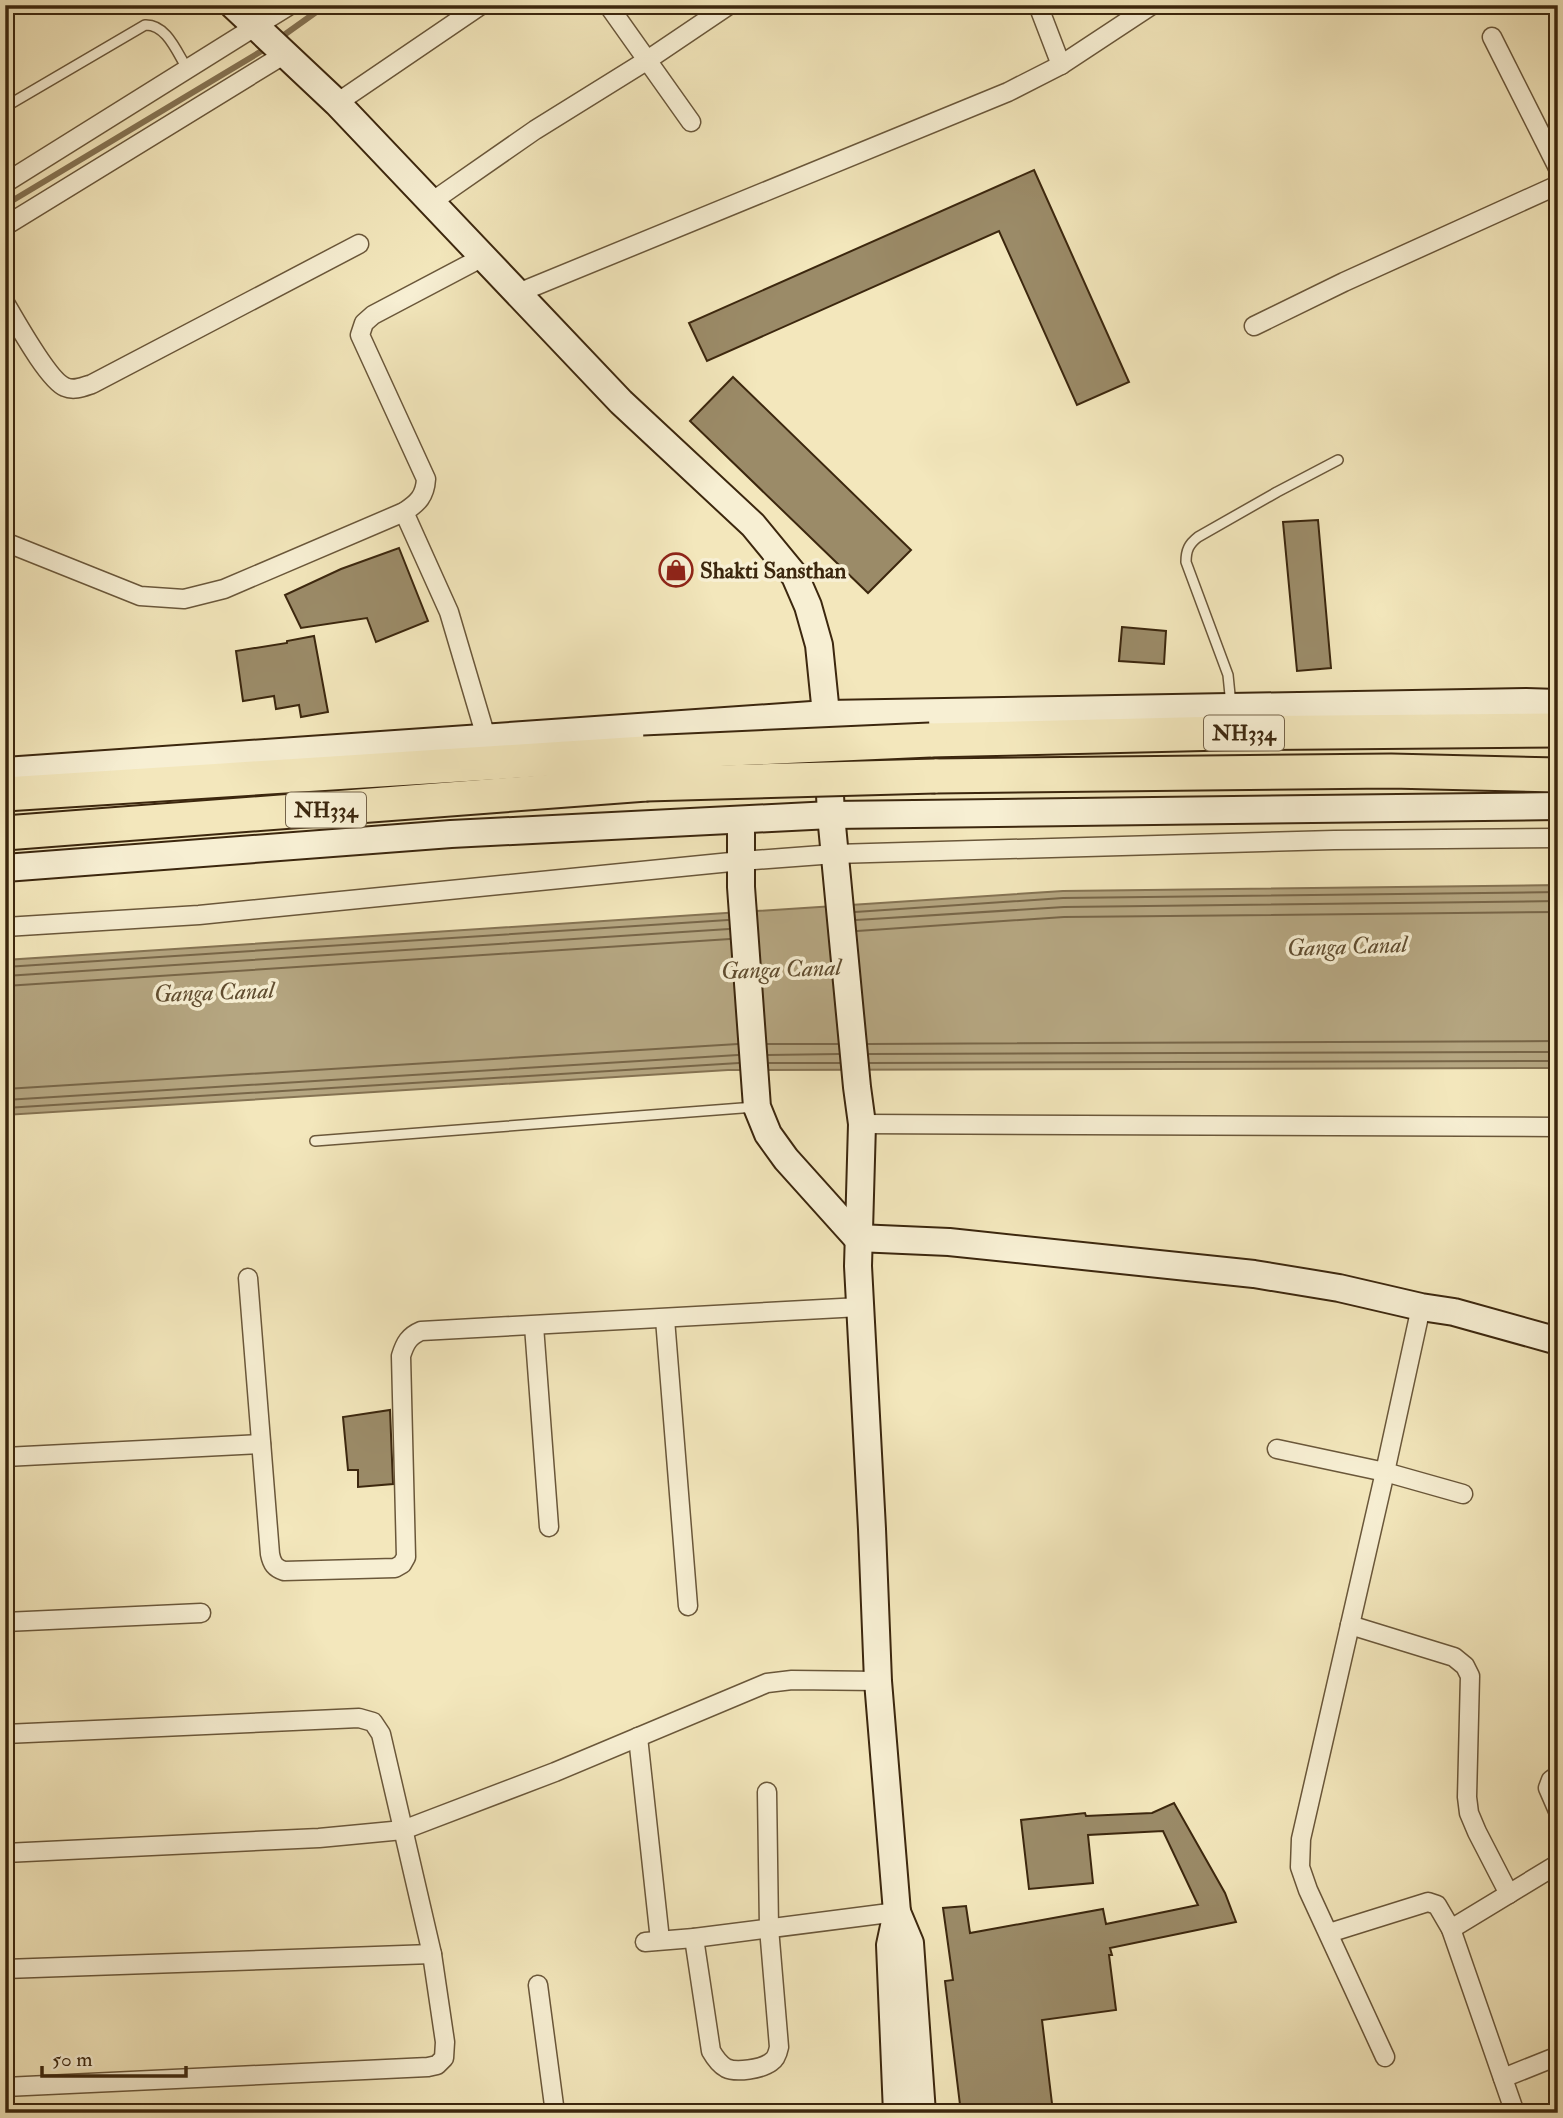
<svg xmlns="http://www.w3.org/2000/svg" width="1563" height="2118" font-family="'IM FELL Double Pica',serif">
<style>
.water{fill:#b5a681;stroke:#857353;stroke-width:2}
.lines{fill:none;stroke-linecap:round;stroke-linejoin:round}
.shore{stroke:#786648;stroke-width:2}
.stream{stroke:#857353;stroke-width:6}
.building{fill:#9b8b68;stroke:#3c270e;stroke-width:2}
.lane-casing{stroke:#6a573a;stroke-width:12}
.street-casing{stroke:#6a573a;stroke-width:21}
.secondary-casing{stroke:#3c270e;stroke-width:30}
.highway-casing{stroke:#3c270e;stroke-width:37}
.lane{stroke:#f7efd3;stroke-width:9}
.street{stroke:#f7efd3;stroke-width:18}
.secondary{stroke:#f7efd3;stroke-width:26}
.highway{stroke:#f3e7bc;stroke-width:33}
.highway-bridge-casing{stroke:#3c270e;stroke-width:37;stroke-linecap:butt}
.highway-bridge{stroke:#f3e7bc;stroke-width:33}
.labels{text-anchor:middle;stroke-width:7;stroke-linejoin:round;paint-order:stroke}
.shield{fill:#f7efd3;stroke:#746349;stroke-width:2}
.shield-label{font-size:21px;font-weight:bold;fill:#3c270e}
.poi-label{font-size:23px;font-weight:bold;fill:#3c270e;stroke:#f7efd3;text-anchor:start}
.water-label{font-size:24px;font-style:italic;fill:#604d30;stroke:#f7efd3}
</style>
<rect width="100%" height="100%" fill="#f3e7bc"/>
<filter id="stains"><feTurbulence type="fractalNoise" baseFrequency=".00286" numOctaves="4"/><feColorMatrix values="0 0 0 0 .2 0 0 0 0 .09 0 0 0 0 .02 0 0 0 .5 -.17"/></filter>
<radialGradient id="worn" r=".72"><stop offset=".6" stop-color="#630" stop-opacity="0"/><stop offset="1" stop-color="#630" stop-opacity=".3"/></radialGradient>
<path class="water" d="M1558,885v183l-830,2 -723,45v-155l1058,-69z"/>
<g class="lines">
<g class="shore">
<path d="M855,912l208,-14 495,-6"/>
<path d="M856,920l208,-13 494,-6"/>
<path d="M857,931l207,-14 494,-5"/>
<path d="M5,967l723,-47"/>
<path d="M5,976l724,-47"/>
<path d="M5,986l725,-47"/>
<path d="M767,1044h71"/>
<path d="M868,1044l690,-3"/>
<path d="M869,1054l689,-2"/>
<path d="M768,1055l71,-1"/>
<path d="M769,1063h71"/>
<path d="M870,1063l688,-2"/>
<path d="M5,1089l733,-45"/>
<path d="M5,1100l733,-45"/>
<path d="M5,1108l734,-45"/>
</g>
<g class="stream">
<path d="M284,35l42,-30"/>
<path d="M5,205l260,-156"/>
</g>
</g>
<g class="building">
<path d="M1034,170l95,212 -52,23 -78,-174 -292,130 -18,-38z"/>
<path d="M733,377l178,173 -43,43 -178,-172z"/>
<path d="M1318,520l13,148 -34,3 -14,-149z"/>
<path d="M399,548l29,73 -52,21 -9,-24 -66,10 -16,-33 56,-26z"/>
<path d="M1122,627l44,4 -2,33 -45,-3z"/>
<path d="M314,636l14,76 -27,5 -2,-12 -23,4 -2,-13 -31,5 -7,-50 51,-8v-2z"/>
<path d="M390,1410l3,74 -35,3v-17h-10l-5,-53z"/>
<path d="M1174,1803l51,90 11,29 -126,26 2,7h-3l7,55 -74,10 11,92 -92,1 -16,-132 8,-1 -10,-72 23,-2 4,27 133,-24 3,15 92,-19 -35,-74 -75,4 5,48 -64,6 -8,-69 64,-7 1,3 66,-3z"/>
</g>
<g class="lines">
<defs>
<g id="lane">
<path d="M5,107l140,-82c22,-1 32,28 43,45"/>
<path d="M1231,705l-3,-30 -42,-113c0,-12 3,-18 12,-25l79,-45 61,-32"/>
<path d="M315,1141l440,-34"/>
</g>
<g id="street">
<path d="M608,5l83,117"/>
<path d="M1038,5l23,60"/>
<path d="M1492,37l66,131"/>
<path d="M337,103l144,-98"/>
<path d="M5,183l285,-178"/>
<path d="M430,203l105,-73 111,-69 83,-56"/>
<path d="M5,226l280,-172"/>
<path d="M518,293l490,-201 53,-27 91,-60"/>
<path d="M5,303c11,18 43,77 60,84 9,4 18,0 27,-3l267,-140"/>
<path d="M1254,326l90,-44 214,-97"/>
<path d="M404,512l45,100 37,125"/>
<path d="M5,542l135,54 44,3 40,-10 180,-77c14,-9 21,-16 22,-33l-66,-144 4,-12 9,-8 110,-58"/>
<path d="M5,927l194,-12 542,-54 94,-7 499,-14 224,-2"/>
<path d="M862,1124l696,3"/>
<path d="M248,1278l22,276c2,10 5,14 14,17l111,-3 7,-4 4,-7 -5,-201c4,-13 8,-20 20,-25l439,-24"/>
<path d="M665,1319l23,287"/>
<path d="M534,1326l15,201"/>
<path d="M1277,1449l108,23 78,22"/>
<path d="M5,1457l256,-13"/>
<path d="M5,1622l196,-9"/>
<path d="M1350,1625l104,32 11,9 5,10 -3,121 2,16 8,19 32,62"/>
<path d="M5,1734l354,-16 14,4 8,12 51,220 13,88 -1,16 -7,7 -9,2 -423,20"/>
<path d="M638,1737l22,203"/>
<path d="M1558,1775l-7,5 -3,8 10,23"/>
<path d="M5,1853l314,-15 84,-8 152,-58 212,-89 25,-3 86,1"/>
<path d="M1451,1929l107,-65"/>
<path d="M1329,1933l99,-31 9,3 14,24 64,184"/>
<path d="M694,1938l17,113c4,7 8,13 15,17 10,5 36,1 45,-6 5,-3 7,-10 8,-15l-10,-119 -2,-136"/>
<path d="M645,1942l49,-4 203,-26"/>
<path d="M5,1969l427,-15"/>
<path d="M538,1985l17,128"/>
<path d="M1385,2057l-77,-167 -8,-23 1,-28 84,-367 36,-165"/>
<path d="M1503,2078l55,-22"/>
</g>
<g id="secondary">
<path d="M233,5l104,98 284,299 132,123 42,51 13,30 11,39 7,69 5,101 26,272 5,37 -4,142 14,263 6,152 19,231 -7,33 7,168"/>
<path d="M5,771l821,-57 700,-12 32,1"/>
<path d="M741,820v67l16,220 11,27 18,25 71,79 92,4 305,32 85,14 82,19 33,5 104,29"/>
<path d="M5,868l446,-34 380,-19 727,-9"/>
<path d="M897,1912l13,31 12,170"/>
</g>
<g id="highway">
<path d="M930,740l294,-7 334,-3"/>
<path d="M935,776l456,-5 167,4"/>
<path d="M5,794l639,-41"/>
<path d="M5,833l641,-49"/>
</g>
</defs>
<use href="#lane" class="lane-casing"/>
<use href="#street" class="street-casing"/>
<use href="#secondary" class="secondary-casing"/>
<use href="#highway" class="highway-casing"/>
<use href="#lane" class="lane"/>
<use href="#street" class="street"/>
<use href="#secondary" class="secondary"/>
<use href="#highway" class="highway"/>
<defs>
<g id="highway-bridge">
<path d="M644,753l286,-13"/>
<path d="M646,784l289,-8"/>
</g>
</defs>
<use href="#highway-bridge" class="highway-bridge-casing"/>
<use href="#highway-bridge" class="highway-bridge"/>
</g>
<defs>
<symbol id="shop-ring" viewBox="-11 -11 22 22"><circle r="9.5" fill="#f7efd3" stroke="#8f2418" stroke-width="1.5"/><path d="M-5-2.5h2.3a2.7 3.5 0 0 1 5.4 0H5L5.5 6h-11ZM-1.5-2.5h3a1.5 2.3 0 0 0-3 0Z" fill="#8f2418"/></symbol>
</defs>
<g fill-rule="evenodd">
<use href="#shop-ring" x="657" y="551" width="38" height="38"/>
</g>
<g class="labels">
<g class="shield">
<rect x="1204" y="715.5" width="80" height="35" rx="5"/>
<rect x="286" y="792.5" width="80" height="35" rx="5"/>
</g>
<g class="shield-label">
<text x="1244" y="740">NH334</text>
<text x="326" y="817">NH334</text>
</g>
<g class="poi-label">
<text x="700" y="578">Shakti Sansthan</text>
</g>
<g class="water-label">
<text transform="translate(1347 946) rotate(-2)" y="8">Ganga Canal</text>
<text transform="translate(781 969) rotate(-2)" y="8">Ganga Canal</text>
<text transform="translate(214 992) rotate(-2)" y="8">Ganga Canal</text>
</g>
</g>
<rect width="1563" height="2118" fill="none" stroke="#f3e7bc" stroke-width="28"/>
<rect x="7" y="7" width="1549" height="2104" fill="none" stroke="#3c270e" stroke-width="3.5"/>
<rect x="14" y="14" width="1535" height="2090" fill="none" stroke="#3c270e" stroke-width="2"/>
<path d="M42 2066v10h144v-10" fill="none" stroke="#3c270e" stroke-width="3.5"/>
<text x="52" y="2066" font-size="21" fill="#3c270e" stroke="#f7efd3" stroke-width="5" paint-order="stroke">50 m</text>
<rect width="100%" height="100%" filter="url(#stains)"/>
<rect width="100%" height="100%" fill="url(#worn)"/>
</svg>
